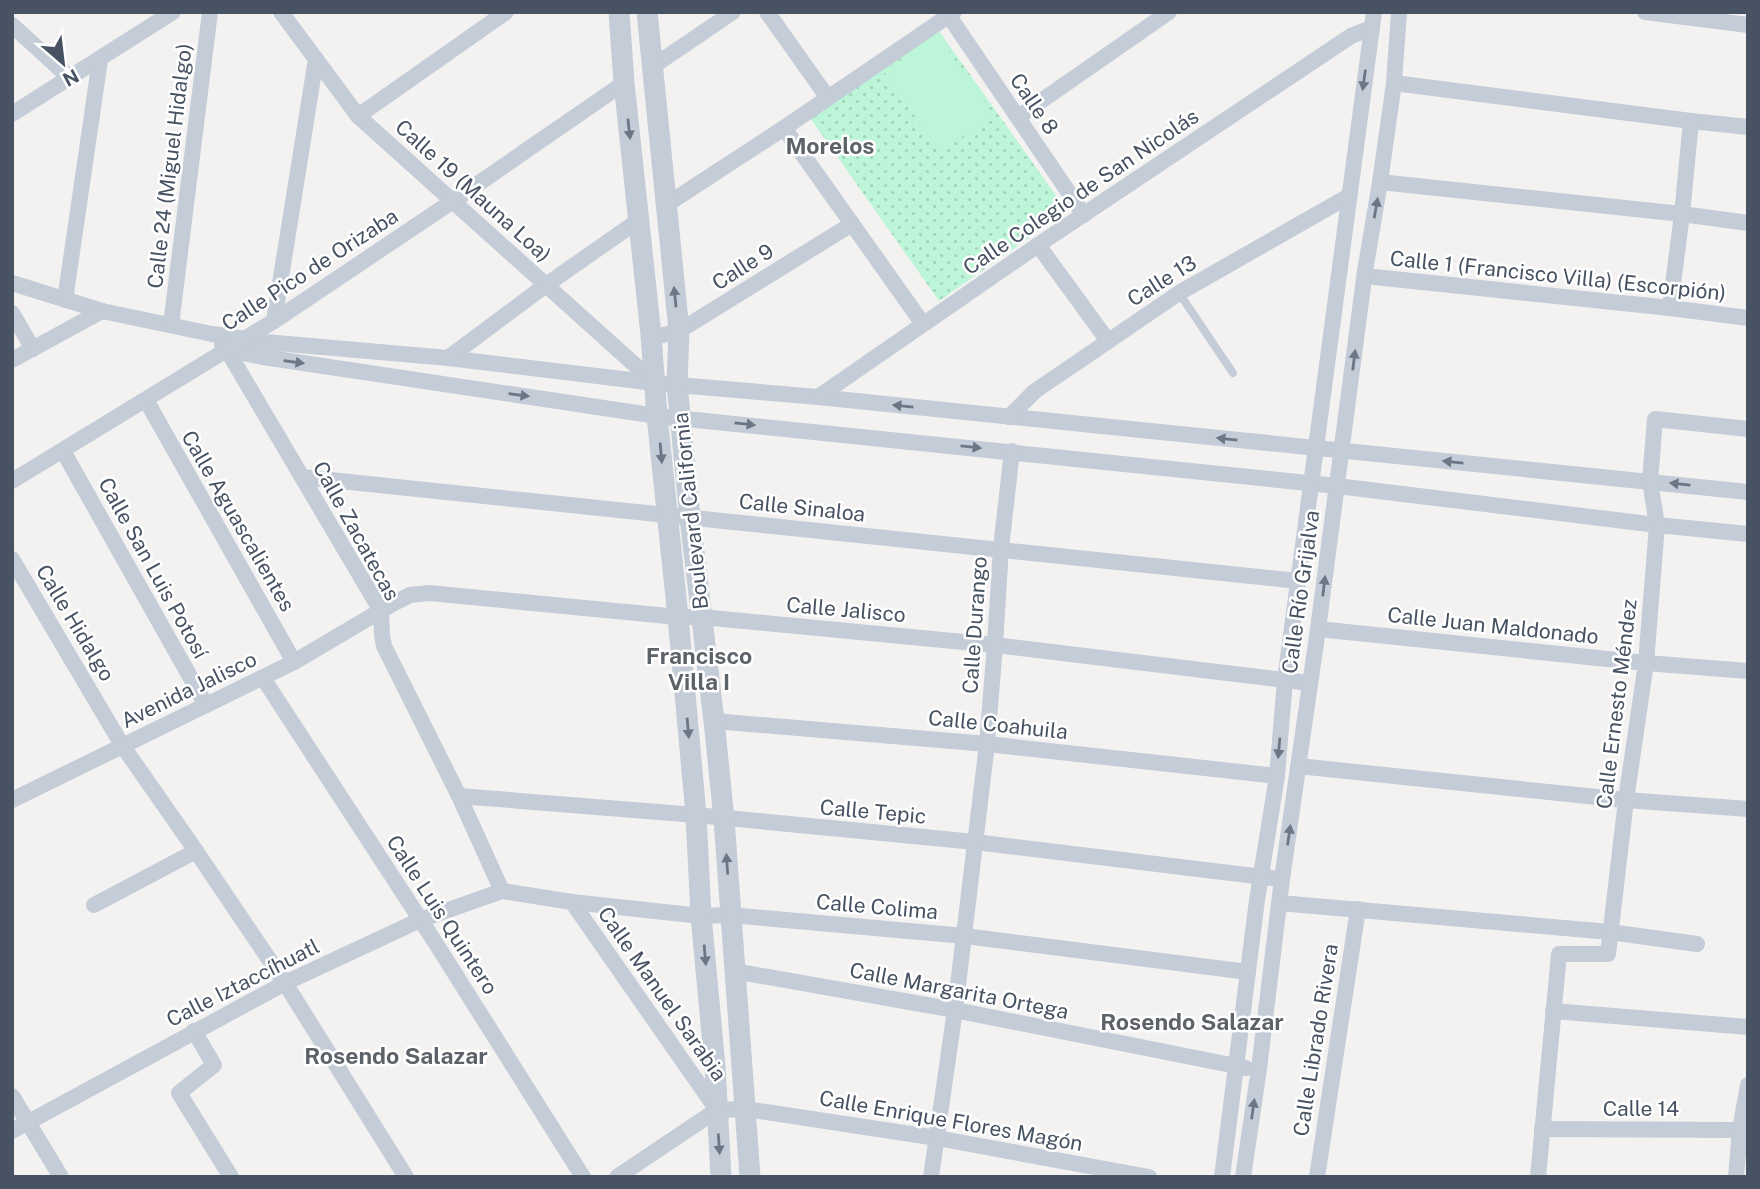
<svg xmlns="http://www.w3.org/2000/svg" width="1760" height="1189" font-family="'Public Sans',sans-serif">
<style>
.grass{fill:url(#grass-dots)}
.pitch{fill:#bcf5d7}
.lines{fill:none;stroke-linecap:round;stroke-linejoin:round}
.service{stroke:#c4ccd8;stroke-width:8}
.minor{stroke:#c4ccd8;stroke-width:16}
.tertiary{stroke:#c4ccd8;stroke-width:21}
.oneway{fill:#6c7785}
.labels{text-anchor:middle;stroke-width:5;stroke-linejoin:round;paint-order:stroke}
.street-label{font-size:21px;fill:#475362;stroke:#fff}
.neighbourhood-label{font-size:23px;font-weight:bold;fill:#5d6168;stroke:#fff}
</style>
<defs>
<pattern id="grass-dots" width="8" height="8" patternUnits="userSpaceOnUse" patternTransform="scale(1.75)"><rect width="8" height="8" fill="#bcf5d7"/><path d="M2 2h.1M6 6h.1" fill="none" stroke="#a3d4bb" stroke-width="1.8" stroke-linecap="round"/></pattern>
</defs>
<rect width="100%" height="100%" fill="#f4f2f1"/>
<path class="grass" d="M937,28l130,183 -128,90 -129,-183z"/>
<path class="pitch" d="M937,35l57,80 -54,37 -56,-80z"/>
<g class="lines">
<path class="service" d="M1179,293l54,80"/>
<g class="minor">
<path d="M281,12l77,104 297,267"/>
<path d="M767,12l61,86"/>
<path d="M1645,12l103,13"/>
<path d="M949,16l135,199"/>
<path d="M12,25l58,53"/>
<path d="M652,67l81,-55"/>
<path d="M1394,83l297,38 57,6"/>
<path d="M12,114l161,-102"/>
<path d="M358,116l148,-104"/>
<path d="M1018,117l151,-105"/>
<path d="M784,128l139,196"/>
<path d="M1380,182l302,32 66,9"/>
<path d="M666,205l118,-77 170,-116"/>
<path d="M1038,245l70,96"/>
<path d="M1365,276l305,32 78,10"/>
<path d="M12,283l90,28 110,23 53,8 183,16 207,25 163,14 930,95"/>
<path d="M65,300l35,-240"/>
<path d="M1670,308l12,-94 9,-93"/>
<path d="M12,313l21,36"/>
<path d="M274,321l42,-262"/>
<path d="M171,325l39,-313"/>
<path d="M651,338l28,-7 173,-107"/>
<path d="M222,345l5,5 154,261 1,24 2,11 75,150 43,95"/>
<path d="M227,350l36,7 394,59 680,70 320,39 91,9"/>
<path d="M448,358l98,-73 93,-65"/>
<path d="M12,360l90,-49"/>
<path d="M818,397l220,-152 313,-209 20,-8"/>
<path d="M146,400l148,262"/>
<path d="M1009,417l26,-26 144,-98 170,-97"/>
<path d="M63,451l143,254"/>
<path d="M302,477l996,104"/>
<path d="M12,481l262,-160 179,-120 171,-118"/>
<path d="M12,559l110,186 74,106 89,132 121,194"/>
<path d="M1318,629l328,34 102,8"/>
<path d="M263,678l172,264 148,235"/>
<path d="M714,721l273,23 290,32"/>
<path d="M1298,766l328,34 122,9"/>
<path d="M459,796l237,19 279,27 297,36"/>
<path d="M12,800l282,-138 100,-59 16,-8 19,-2 249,24h24l293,28 314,38"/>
<path d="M572,902l145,208"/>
<path d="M1280,903l330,29 87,12"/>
<path d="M94,905l102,-54"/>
<path d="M734,971l221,39 291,58"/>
<path d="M1553,1011l195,16"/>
<path d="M194,1031l20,34 -35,28 52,84"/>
<path d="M12,1096l49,81"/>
<path d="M1542,1129l198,1"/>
<path d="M12,1131l273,-148 135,-63 82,-29 70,11 129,14 29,-1 235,21 283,36"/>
<path d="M617,1177l100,-67 29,-1 191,29 212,39"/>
<path d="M931,1177l24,-167 32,-266 8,-99 6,-97 11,-97"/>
<path d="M1222,1177l35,-277 20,-124 8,-96 89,-668"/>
<path d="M1243,1177l16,-108 23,-190 36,-250 47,-358 15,-89 14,-99 5,-71"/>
<path d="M1317,1177l41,-268"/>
<path d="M1538,1177l21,-223h49l18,-154 20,-137 11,-138 -7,-44 5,-62 93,10"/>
<path d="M1736,1177l4,-47 8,-45"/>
</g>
<g class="tertiary">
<path d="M619,12l5,71 27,252 6,81 21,201 18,198 5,101 14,150 6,111"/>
<path d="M647,12l32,319 -2,53 13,134 24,203 10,98 26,358"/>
</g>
</g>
<defs><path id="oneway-solid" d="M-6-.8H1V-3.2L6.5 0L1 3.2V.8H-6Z" transform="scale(1.75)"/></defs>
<g class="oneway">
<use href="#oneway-solid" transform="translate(1364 80) rotate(98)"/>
<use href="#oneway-solid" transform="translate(629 129) rotate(84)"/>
<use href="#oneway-solid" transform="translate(1376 208) rotate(-80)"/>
<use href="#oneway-solid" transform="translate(675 297) rotate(-96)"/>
<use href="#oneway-solid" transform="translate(1354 360) rotate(-83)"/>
<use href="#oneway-solid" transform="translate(294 362) rotate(8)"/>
<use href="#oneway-solid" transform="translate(519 395) rotate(8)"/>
<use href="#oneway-solid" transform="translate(903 406) rotate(-174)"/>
<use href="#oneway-solid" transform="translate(745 424) rotate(6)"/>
<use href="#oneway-solid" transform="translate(1227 439) rotate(-174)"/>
<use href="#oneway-solid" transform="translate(971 447) rotate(6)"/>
<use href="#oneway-solid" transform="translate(661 453) rotate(85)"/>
<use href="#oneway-solid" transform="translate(1453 462) rotate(-174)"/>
<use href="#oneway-solid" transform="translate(1680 484) rotate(-174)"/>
<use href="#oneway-solid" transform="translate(1324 586) rotate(-83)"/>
<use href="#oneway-solid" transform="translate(688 728) rotate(85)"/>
<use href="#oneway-solid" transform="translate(1279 748) rotate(95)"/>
<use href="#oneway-solid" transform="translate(1289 835) rotate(-82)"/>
<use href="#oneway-solid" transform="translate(727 864) rotate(-94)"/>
<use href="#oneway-solid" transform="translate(705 955) rotate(85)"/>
<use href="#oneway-solid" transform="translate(1253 1109) rotate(-82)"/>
<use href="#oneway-solid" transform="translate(719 1144) rotate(86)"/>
</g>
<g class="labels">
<g class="street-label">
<text transform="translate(1034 104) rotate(56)" y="7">Calle 8</text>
<text transform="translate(170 166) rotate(-83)" y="7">Calle 24 (Miguel Hidalgo)</text>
<text transform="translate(473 191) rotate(42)" y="7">Calle 19 (Mauna Loa)</text>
<text transform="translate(1081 192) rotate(-34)" y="7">Calle Colegio de San Nicolás</text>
<text transform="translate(743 267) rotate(-32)" y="7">Calle 9</text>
<text transform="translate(310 270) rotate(-33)" y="7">Calle Pico de Orizaba</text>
<text transform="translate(1558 276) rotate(6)" y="7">Calle 1 (Francisco Villa) (Escorpión)</text>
<text transform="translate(1162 281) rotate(-32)" y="7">Calle 13</text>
<text transform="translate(802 508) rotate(6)" y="7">Calle Sinaloa</text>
<text transform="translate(691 511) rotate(-96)" y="7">Boulevard California</text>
<text transform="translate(238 521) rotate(60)" y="7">Calle Aguascalientes</text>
<text transform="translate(356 531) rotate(61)" y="7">Calle Zacatecas</text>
<text transform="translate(153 568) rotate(61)" y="7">Calle San Luis Potosí</text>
<text transform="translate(1301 592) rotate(-82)" y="7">Calle Río Grijalva</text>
<text transform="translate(846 610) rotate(5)" y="7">Calle Jalisco</text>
<text transform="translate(75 623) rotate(59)" y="7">Calle Hidalgo</text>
<text transform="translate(975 625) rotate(-86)" y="7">Calle Durango</text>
<text transform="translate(1493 626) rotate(6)" y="7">Calle Juan Maldonado</text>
<text transform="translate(189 690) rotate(-26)" y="7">Avenida Jalisco</text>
<text transform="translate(1617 704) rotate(-83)" y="7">Calle Ernesto Méndez</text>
<text transform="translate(998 725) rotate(6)" y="7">Calle Coahuila</text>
<text transform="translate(873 812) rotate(5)" y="7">Calle Tepic</text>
<text transform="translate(877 907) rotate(5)" y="7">Calle Colima</text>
<text transform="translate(442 915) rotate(57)" y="7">Calle Luis Quintero</text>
<text transform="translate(243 983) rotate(-27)" y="7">Calle Iztaccíhuatl</text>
<text transform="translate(959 991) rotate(11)" y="7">Calle Margarita Ortega</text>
<text transform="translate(662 994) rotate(55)" y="7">Calle Manuel Sarabia</text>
<text transform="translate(1316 1040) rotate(-81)" y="7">Calle Librado Rivera</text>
<text x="1641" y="1116">Calle 14</text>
<text transform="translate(951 1121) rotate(10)" y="7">Calle Enrique Flores Magón</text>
</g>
<g class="neighbourhood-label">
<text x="830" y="154">Morelos</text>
<text x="699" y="664">Francisco<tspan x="699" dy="26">Villa I</tspan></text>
<text x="1192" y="1030">Rosendo Salazar</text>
<text x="396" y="1064">Rosendo Salazar</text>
</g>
</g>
<rect width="1760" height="1189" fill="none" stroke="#475362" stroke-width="28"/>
<g transform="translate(63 63) rotate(152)" stroke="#ffffff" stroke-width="5" paint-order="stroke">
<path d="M0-5L12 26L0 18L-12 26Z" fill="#475362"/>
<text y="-10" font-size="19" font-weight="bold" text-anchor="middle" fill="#475362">N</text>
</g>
</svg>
